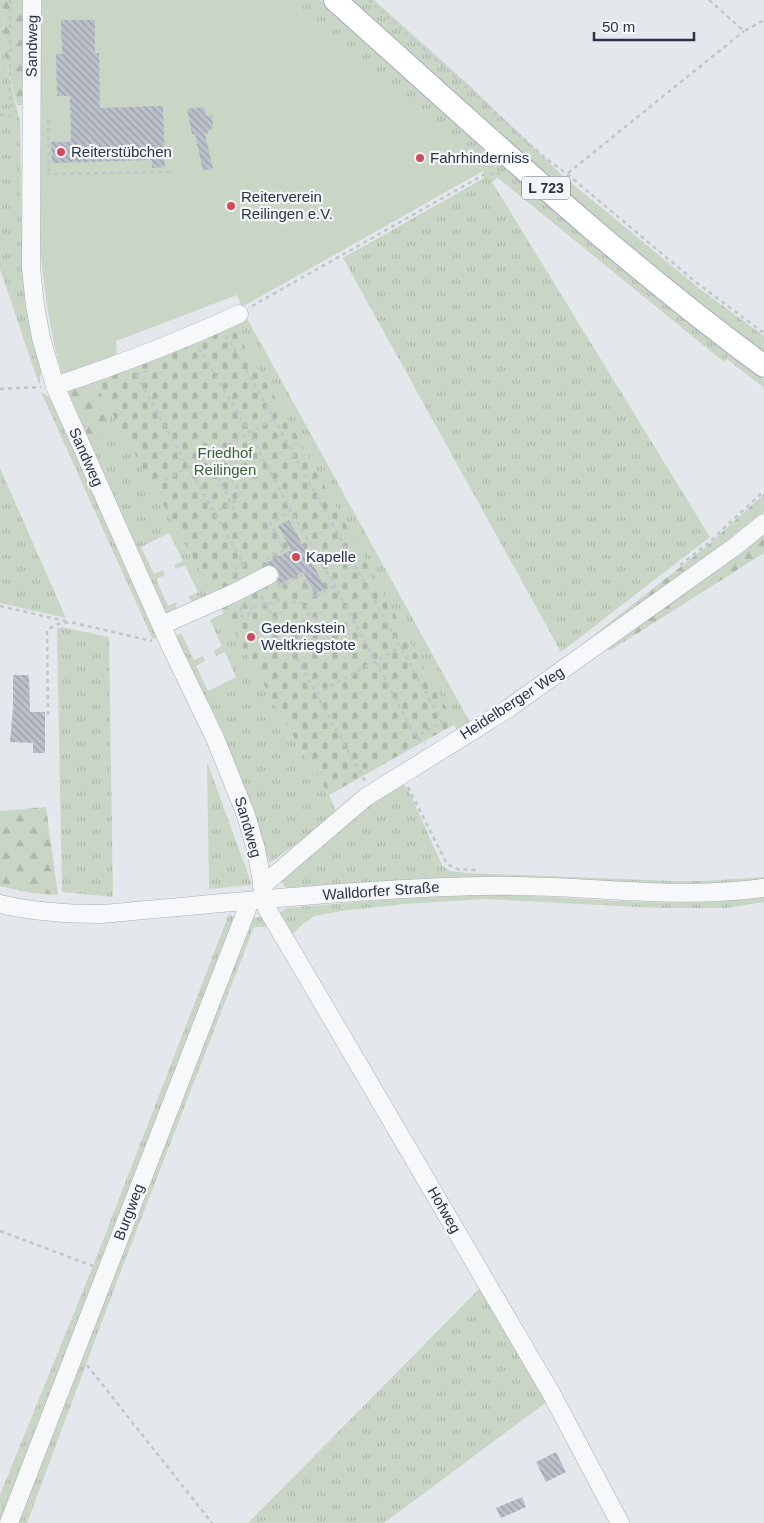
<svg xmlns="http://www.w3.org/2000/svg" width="764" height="1523" font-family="Helvetica,sans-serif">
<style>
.grass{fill:url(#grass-tufts)}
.forest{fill:url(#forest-firs)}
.cemetery{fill:url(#cemetery-stones)}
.garden{fill:#c9d6c5}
.building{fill:url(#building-back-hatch)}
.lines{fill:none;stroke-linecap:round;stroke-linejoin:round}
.minor-casing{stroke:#a9aeb7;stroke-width:19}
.major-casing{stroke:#a3abb8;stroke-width:24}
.path{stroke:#c2c5cb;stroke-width:2.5;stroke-dasharray:4 4;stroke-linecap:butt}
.minor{stroke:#f7f8fa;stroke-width:18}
.major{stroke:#fff;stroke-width:22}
.poi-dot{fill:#d1495b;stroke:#f4f6f9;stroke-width:2}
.labels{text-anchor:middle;stroke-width:4.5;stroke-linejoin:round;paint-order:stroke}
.shield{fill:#f4f6f9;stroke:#676e7b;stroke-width:1}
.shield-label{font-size:14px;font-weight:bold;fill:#2b3445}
.street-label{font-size:15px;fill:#2b3445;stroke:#f4f6f9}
.poi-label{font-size:15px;fill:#2b3445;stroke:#f4f6f9;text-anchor:start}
.park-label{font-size:15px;fill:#3f6138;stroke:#f4f6f9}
</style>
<defs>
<pattern id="grass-tufts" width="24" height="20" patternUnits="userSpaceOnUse" patternTransform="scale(1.25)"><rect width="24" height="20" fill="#c9d6c5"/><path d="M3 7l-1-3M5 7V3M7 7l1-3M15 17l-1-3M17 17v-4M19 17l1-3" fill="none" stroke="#adb8ab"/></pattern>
<pattern id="forest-firs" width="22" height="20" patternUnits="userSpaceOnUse" patternTransform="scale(1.25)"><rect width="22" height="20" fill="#c9d6c5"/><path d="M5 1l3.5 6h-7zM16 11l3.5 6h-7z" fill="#adb8ab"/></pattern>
<pattern id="cemetery-stones" width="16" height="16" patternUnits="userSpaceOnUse" patternTransform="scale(1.25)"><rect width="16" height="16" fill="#c9d6c5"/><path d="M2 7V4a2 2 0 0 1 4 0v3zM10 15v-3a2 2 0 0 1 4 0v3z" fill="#adb8ab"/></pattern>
<pattern id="building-back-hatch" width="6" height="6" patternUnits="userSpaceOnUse" patternTransform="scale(1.25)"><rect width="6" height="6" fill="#bbc0ca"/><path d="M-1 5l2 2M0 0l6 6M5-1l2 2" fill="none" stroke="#989da6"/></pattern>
</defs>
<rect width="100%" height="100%" fill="#e4e7ec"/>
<g class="grass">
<path d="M0,0h3l1,52 16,70 2,123 4,36 16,87 -3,16 -39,-115z"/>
<path d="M289,0h32l307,271 67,57 35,27 -6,7 -226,-184 -6,4 218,355 -149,115 -218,-394 141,-80 -1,-7 -160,-134z"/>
<path d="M346,0h28l96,86 93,90 137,113 64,47v20l-47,-33z"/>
<path d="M244,313l228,413 -13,8 -164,-302 -63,-107z"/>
<path d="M41,392l11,7 109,240 -9,-1z"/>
<path d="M112,413l103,183 -22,7 -5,-6 10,-5 -13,-27 -9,4 -2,-4 9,-4 -14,-28 -28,14 13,27 9,-4 2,5 -9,4 12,27 9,-4 -2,11 -10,2 -83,-178 23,-6z"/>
<path d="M0,468l66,150 -66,-15z"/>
<path d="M224,613l58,104 47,78 8,19 -67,49 -28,-75 -68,-151 7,-4 13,27 9,-4 2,5 -9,5 12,25 28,-14 -11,-25 -9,4 -2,-5 8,-5 -12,-26z"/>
<path d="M61,627l48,10 4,260 -51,-5 -5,-263z"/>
<path d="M207,762l44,120v3l-42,4z"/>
<path d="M401,782l7,7 34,76 8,6 16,2 207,8h31l60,-4v3c-40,4 -80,6 -121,5 -39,-1 -78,-5 -117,-6 -81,-2 -157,2 -238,9l-4,-2 -3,-8 94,-79z"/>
<path d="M441,895c23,0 46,-1 68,0 85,3 170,14 255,2v5l-37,6h-69l-173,-9 -80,5 -64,7 -26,5 -12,8 -14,14 -10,-22 1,-4 7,-4z"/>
<path d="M229,914l7,4 25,-1 8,10h-15l-135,349 -92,247h-27v-28l95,-234z"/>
<path d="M481,1287l67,114 -164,122h-136z"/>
</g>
<g class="forest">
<path d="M3,0h25l-3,105h-8l-13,-53z"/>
<path d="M730,355l34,25v8l-37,-29z"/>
<path d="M93,379l19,34 -7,18 -23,6 -18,-45z"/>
<path d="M764,494v18l-164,126 -6,-3 113,-89z"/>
<path d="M764,531v22l-153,97h-7z"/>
<path d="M46,807l12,88 -27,-2 -31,-7v-75z"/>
</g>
<path class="cemetery" d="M232,325l57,96 166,303 -126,71 -47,-78 -189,-338z"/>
<path class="garden" d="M42,0h247l34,37 160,134 -241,136 -5,-12 -121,46 1,17 -53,23c-37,-123 -25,-254 -22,-381z"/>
<g class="building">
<path d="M61,20h34v33h4l1,55 63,-2 2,61 -13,1v-8l-100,3 -1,-21h20l-1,-46h-13l-1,-42h6z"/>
<path d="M204,107l2,9 6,-1 1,12 -8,8 8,33 -10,3 -8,-37h-3l-5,-25z"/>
<path d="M289,520l37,69 -11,5 -12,-22 -25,13 -1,-3 3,-6 -2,-6 -4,-4 -7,-1 -1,-2 25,-13 -13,-24z"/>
<path d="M13,675h16l1,37h15v41h-12v-10l-23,-1 3,-34z"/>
<path d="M556,1452l10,20 -20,10 -10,-20z"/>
<path d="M522,1497l4,10 -25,11 -5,-10z"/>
</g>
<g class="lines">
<defs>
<g id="minor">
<path d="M32,0l-1,268 4,37 6,33 14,48 115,259 45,93 31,77 10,34 11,60 28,47 256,437 69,130"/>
<path d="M55,386c63,-21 124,-44 184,-72"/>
<path d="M162,625l72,-32 35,-18"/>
<path d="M262,886l104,-89 143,-89 228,-163 27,-22"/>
<path d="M0,904c34,8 67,10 102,10 126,-11 252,-25 378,-28 95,-3 189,15 284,2"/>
<path d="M9,1523l241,-622"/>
</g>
<path id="major" d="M335,0c140,125 278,255 429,366"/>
</defs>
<use href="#minor" class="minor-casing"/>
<use href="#major" class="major-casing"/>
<g class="path">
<path d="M10,0v102l6,10"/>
<path d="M369,0l175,157 23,17 130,109 67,50"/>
<path d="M709,0l35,31 20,-11"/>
<path d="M0,115l16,1"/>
<path d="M48,120l1,54"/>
<path d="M568,173l176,-142"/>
<path d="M46,174l124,-2"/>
<path d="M252,306l233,-132h15"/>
<path d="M225,338l2,-1 47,82 168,303 -26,15"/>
<path d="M199,348l50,84 42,79 44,75 81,151 10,6"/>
<path d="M136,375l13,-5"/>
<path d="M136,375l111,195"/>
<path d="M0,389l41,-2"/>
<path d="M195,464l23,13h11c6,6 11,13 8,22l-22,14"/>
<path d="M218,477l17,34"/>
<path d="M165,480l109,-61"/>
<path d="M266,559l18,-9 -14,-27 20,-12"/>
<path d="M680,565l26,-20 58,-54"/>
<path d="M232,577l3,-7 8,-8"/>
<path d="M278,588l24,-13 12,23 21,-12"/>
<path d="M261,596c36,61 69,124 104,185"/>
<path d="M245,604c12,5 22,1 33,-4l9,2 18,1 4,11c-7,7 -9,12 -8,23l15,-4 2,-6 -1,-7 -8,-6"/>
<path d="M0,606l69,16"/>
<path d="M241,607v9l6,1 3,-4 2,-6"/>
<path d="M254,635l23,-12"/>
<path d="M290,644l11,-7"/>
<path d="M316,694l85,-47"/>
<path d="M48,715l-1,-85 11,-6 12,-2 82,19"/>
<path d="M408,787l39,77 10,5 19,1"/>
<path d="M0,1231l93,35"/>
<path d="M87,1365l125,158"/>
</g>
<use href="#minor" class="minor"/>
<use href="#major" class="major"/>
</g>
<g class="poi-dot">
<circle cx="61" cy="152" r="5"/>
<circle cx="420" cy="158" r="5"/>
<circle cx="231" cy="206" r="5"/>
<circle cx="296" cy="557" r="5"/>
<circle cx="251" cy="637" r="5"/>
</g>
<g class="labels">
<rect class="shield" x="522" y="176.5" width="48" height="23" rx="4"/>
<g class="shield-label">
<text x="546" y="193">L 723</text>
</g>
<g class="street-label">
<text transform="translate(32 46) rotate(-89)" y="5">Sandweg</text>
<text transform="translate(86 457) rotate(66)" y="5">Sandweg</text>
<text transform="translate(512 703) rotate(-33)" y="5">Heidelberger Weg</text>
<text transform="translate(248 827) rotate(74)" y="5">Sandweg</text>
<text transform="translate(381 891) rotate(-4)" y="5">Walldorfer Straße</text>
<text transform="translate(444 1210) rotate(60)" y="5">Hofweg</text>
<text transform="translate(129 1212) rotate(-69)" y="5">Burgweg</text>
</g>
<g class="poi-label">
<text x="71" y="157">Reiterstübchen</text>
<text x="430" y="163">Fahrhinderniss</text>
<text x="241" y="202">Reiterverein<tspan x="241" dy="17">Reilingen e.V.</tspan></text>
<text x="306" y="562">Kapelle</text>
<text x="261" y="633">Gedenkstein<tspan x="261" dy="17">Weltkriegstote</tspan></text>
</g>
<g class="park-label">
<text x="225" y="458">Friedhof<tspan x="225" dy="17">Reilingen</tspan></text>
</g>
</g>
<path d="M594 32v8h100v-8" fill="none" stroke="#2b3445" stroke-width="2.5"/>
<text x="602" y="32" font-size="15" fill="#2b3445" stroke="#f4f6f9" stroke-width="4" paint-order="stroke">50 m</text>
</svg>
